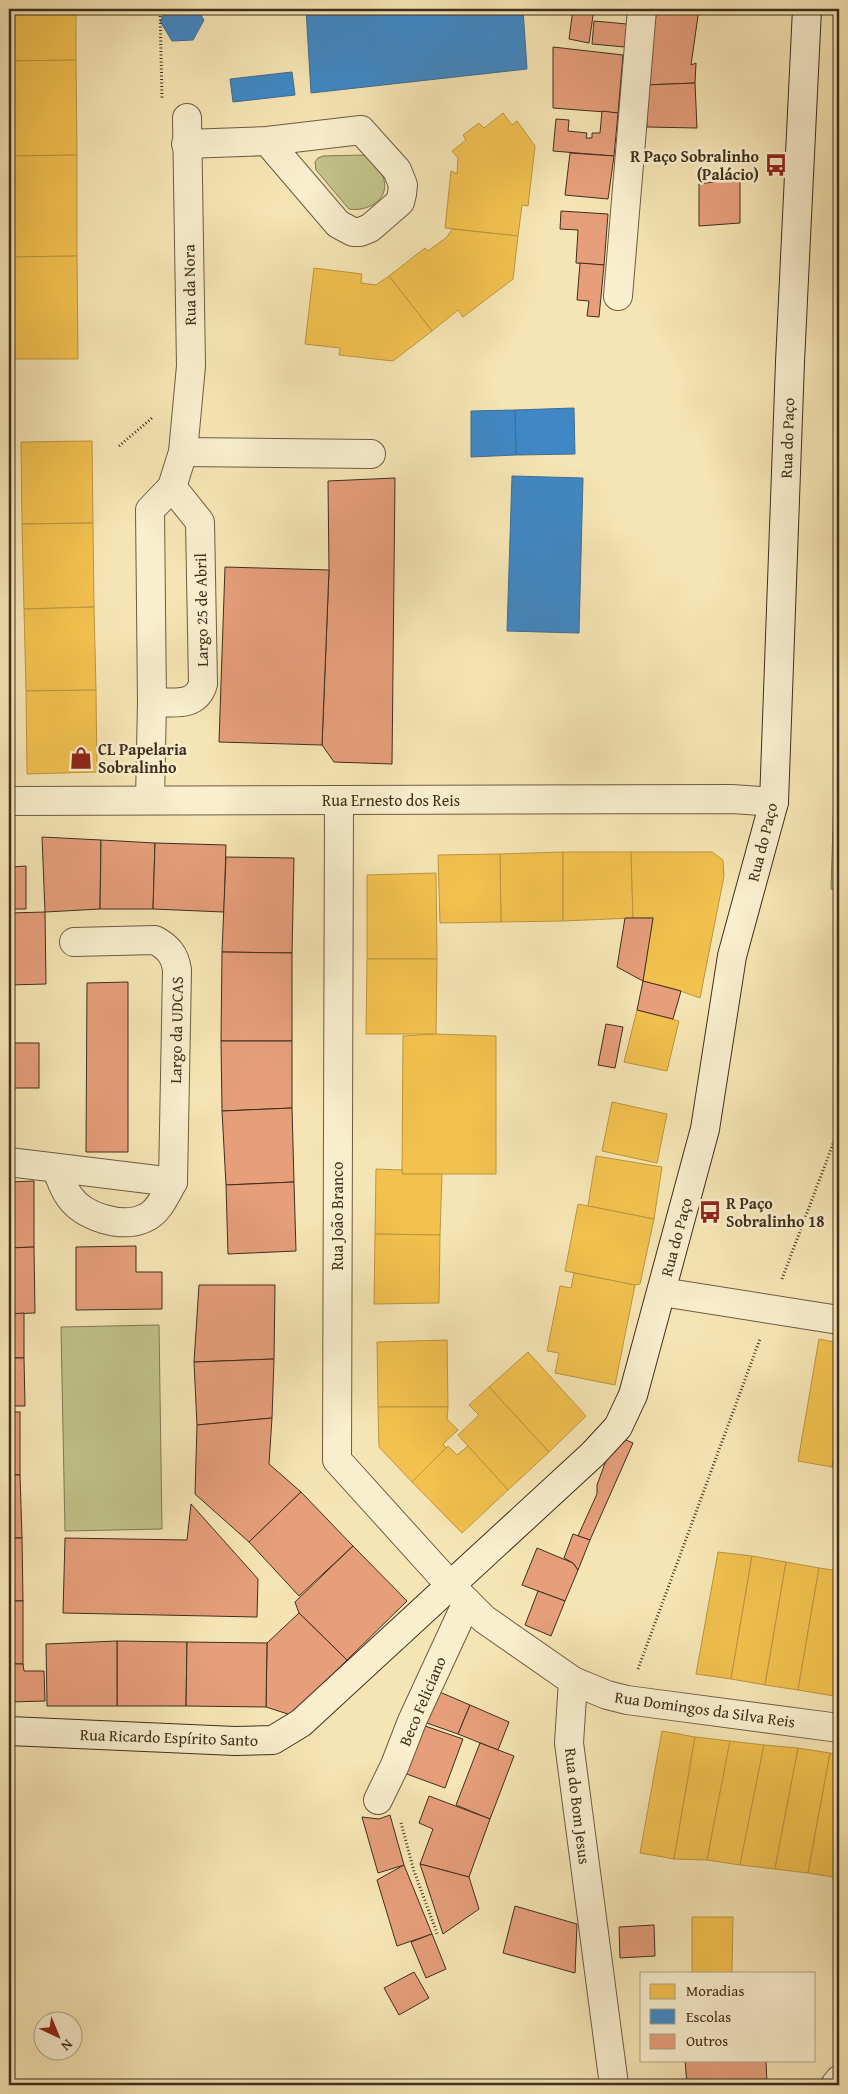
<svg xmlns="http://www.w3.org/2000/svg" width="848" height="2094" font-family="'Gentium Book Plus',serif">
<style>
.green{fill:#c1c38a;stroke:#807954}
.homes{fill:#f2c14e;stroke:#bc953f}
.schools{fill:#3f88c5;stroke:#3f6d93}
.building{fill:#e69e7b;stroke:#3f2f1d}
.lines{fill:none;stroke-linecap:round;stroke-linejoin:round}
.street-casing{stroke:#6d5c43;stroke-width:30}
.secondary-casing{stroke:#3f2f1d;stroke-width:30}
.path{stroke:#3f2f1d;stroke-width:3;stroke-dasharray:1 2.5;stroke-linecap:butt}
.street{stroke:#f9eece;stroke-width:28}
.secondary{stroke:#f9eece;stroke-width:28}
.labels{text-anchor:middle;stroke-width:5;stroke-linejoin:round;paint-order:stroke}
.poi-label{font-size:16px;font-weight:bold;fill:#3f2f1d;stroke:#f9eece;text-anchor:start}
.street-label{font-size:16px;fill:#3f2f1d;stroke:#f9eece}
</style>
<rect width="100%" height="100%" fill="#f6e5b4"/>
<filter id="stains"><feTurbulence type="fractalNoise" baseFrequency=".004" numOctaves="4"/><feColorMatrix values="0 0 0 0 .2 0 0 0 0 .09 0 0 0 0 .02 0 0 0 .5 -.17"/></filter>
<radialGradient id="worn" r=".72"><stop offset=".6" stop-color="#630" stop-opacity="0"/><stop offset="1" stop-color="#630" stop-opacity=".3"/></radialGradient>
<g class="green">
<path d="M366,155c6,7 16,15 18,25 5,21 -18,32 -35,29l-33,-39 -1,-8 3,-4 5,-2z"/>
<path d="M839,633v258l-8,-2z"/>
<path d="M159,1325l3,204 -97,2 -4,-204z"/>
</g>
<g class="homes">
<path d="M9,9h67v51l-67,1z"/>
<path d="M76,60l1,95 -68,1v-95z"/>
<path d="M503,113l9,12 5,-4 18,25 -7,60 -6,-1 -4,31 -73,-8 6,-57 6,3 1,-16 -6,-7 14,-11 -3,-5 16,-12 5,5z"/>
<path d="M77,155v101l-68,1v-101z"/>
<path d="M452,229l66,7 -5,43 -50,38 -5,-7 -26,21 -43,-55 36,-28 3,3 19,-14z"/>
<path d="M77,256l1,103h-69v-102z"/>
<path d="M314,268l48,6 -1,9 15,2 13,-9 43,55 -39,30 -54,-6 1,-7 -35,-4z"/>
<path d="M92,441l1,82 -71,1 -1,-82z"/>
<path d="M93,523l1,84 -70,2 -2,-85z"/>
<path d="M94,607l2,83 -70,1 -2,-82z"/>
<path d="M96,690l1,82 -70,2 -1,-83z"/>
<path d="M563,852v69l-62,1 -1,-68z"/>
<path d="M563,852h68l2,66 -70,3z"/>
<path d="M631,852h81l11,8 1,16 -24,122 -28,-10 -29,-7 10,-63h-20z"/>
<path d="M500,854l1,68 -61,1 -2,-68z"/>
<path d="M436,873l1,86h-70v-84z"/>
<path d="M367,959h70l-1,75h-70z"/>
<path d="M637,1010l42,11 -12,50 -43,-9z"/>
<path d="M436,1034l60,2v138h-94l1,-138z"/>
<path d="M612,1102l55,12 -10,49 -55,-12z"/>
<path d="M596,1156l66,11 -8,52 -66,-13z"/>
<path d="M376,1169l26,1v4h40l-2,61 -65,-1z"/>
<path d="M578,1204l76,15 -14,65 -5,1 -70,-14z"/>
<path d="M375,1234l65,1 -1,68 -65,1z"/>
<path d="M574,1273l61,12 -20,100 -60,-12 4,-20 -12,-2 13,-65 11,2z"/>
<path d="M819,1339l20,4v82l-7,42 -34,-6z"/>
<path d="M447,1340l1,67h-70l-1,-65z"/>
<path d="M528,1352l58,64 -37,36 -60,-65z"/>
<path d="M489,1387l60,65 -41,38 -50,-55 21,-20 -10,-10z"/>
<path d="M378,1407h70l-1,12 11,11 -15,14 4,5 -35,33 -33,-35z"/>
<path d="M839,1425v43l-7,-1z"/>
<path d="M448,1446l9,9 11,-9 40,44 -46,43 -50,-51z"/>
<path d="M718,1552l34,4 -21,123 -35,-5z"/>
<path d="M752,1556l34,6 -21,123 -34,-6z"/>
<path d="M786,1562l33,6 -21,122 -33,-5z"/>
<path d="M819,1568l20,3v94l-5,31 -36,-6z"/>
<path d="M839,1665v32l-5,-1z"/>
<path d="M662,1731l33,6 -21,122 -34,-6z"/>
<path d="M695,1737l35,4 -23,119 -33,-1z"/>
<path d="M730,1741l34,4 -24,120 -33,-5z"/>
<path d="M764,1745l34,3 -23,121 -35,-4z"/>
<path d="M798,1748l32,5 -22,120 -33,-4z"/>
<path d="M830,1753l9,2v123l-31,-5z"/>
<path d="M692,1917h41l-1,56h-40z"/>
<rect x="506" y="2083" width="77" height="2"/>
</g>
<g class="schools">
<path d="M167,9h30l7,11 -11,20 -21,1 -12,-20z"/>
<path d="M306,9h217l4,60 -216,24z"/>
<path d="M292,72l3,23 -62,7 -3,-23z"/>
<path d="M574,408l1,46 -59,1 -1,-45z"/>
<path d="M515,410l1,45 -45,2v-46z"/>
<path d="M512,476l71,2 -4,155 -72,-2z"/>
</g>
<g class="building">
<path d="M573,9h21l-5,34 -20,-4z"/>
<path d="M657,9h42l-8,56 5,-2 -1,20 -50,2z"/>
<path d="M594,21l33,3 -2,23 -33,-3z"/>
<path d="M553,47l70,8 -5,58 -65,-5z"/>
<path d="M695,83l2,45 -50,-1 -2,-42z"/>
<path d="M602,111l16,2 -4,43 -61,-5 3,-32 13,1 -1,11 19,2 -1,5h6v-5h8z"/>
<path d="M570,153l44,3 -6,43 -43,-4z"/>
<path d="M740,178v45l-41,3v-42z"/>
<path d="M561,211l47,3 -4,51 -28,-2 2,-33 -18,-1z"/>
<path d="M580,263l24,2 -5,52 -12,-1 2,-15 -12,-1z"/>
<path d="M395,478l-3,286 -58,-2 -12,-17 7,-175 -1,-89z"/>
<path d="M225,567l104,3 -7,175 -103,-3z"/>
<path d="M42,837l59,3 -1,69 -55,3z"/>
<path d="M9,839h4l-1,28 14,-1v43h-17z"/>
<path d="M101,840l54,3 -2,66h-53z"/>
<path d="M155,843l71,2 -2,67 -71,-3z"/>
<path d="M226,857l68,1 -2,95 -70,-1z"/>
<path d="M45,912l1,72 -37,1v-72z"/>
<path d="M625,918h28l-10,63 -26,-14z"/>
<path d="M222,952l70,1v88h-71z"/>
<path d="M643,981l38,10 -8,28 -36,-9z"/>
<path d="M128,982v170h-42l1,-169z"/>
<path d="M606,1024l17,3 -8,41 -17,-3z"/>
<path d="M221,1041h71v67l-70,3z"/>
<rect x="9" y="1043" width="30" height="45"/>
<path d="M292,1108l2,74 -68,3 -4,-74z"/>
<path d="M34,1181v66l-25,1v-66z"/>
<path d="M294,1182l2,69 -68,3 -2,-69z"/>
<path d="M136,1246v26h26v37l-86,1v-63z"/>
<path d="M34,1247l1,66 -26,1v-66z"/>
<path d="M199,1285h76l-1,74 -80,3z"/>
<path d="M24,1313v45h-15v-44z"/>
<path d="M9,1358h15l1,48h-16z"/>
<path d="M274,1359l-2,59 -75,7 -3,-63z"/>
<rect x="9" y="1412" width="11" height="63"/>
<path d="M272,1418l-3,46 32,28 -52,50 -54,-48 2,-69z"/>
<path d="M626,1440l7,3 -43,97 -12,-4 19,-42v-9l10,-27z"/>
<path d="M9,1475h11l2,63h-13z"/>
<path d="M301,1492l52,54 -54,50 -50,-54z"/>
<path d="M191,1504l67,75 -1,38 -194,-4 2,-75 122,2z"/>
<path d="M573,1534l17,6 -12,30 -5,-7 -9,-5z"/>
<path d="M9,1538h13l1,63h-14z"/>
<path d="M353,1546l54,55 -60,59 -48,-47 -4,-11z"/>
<path d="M537,1548l36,15 5,7 -13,31 -43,-16z"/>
<path d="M538,1591l27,10 -14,35 -26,-11z"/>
<rect x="9" y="1601" width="14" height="63"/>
<path d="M299,1613l48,47 -56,55 -25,-8 1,-64z"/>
<path d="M117,1641l70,1 -1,64h-69z"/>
<path d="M117,1641v65h-70l-1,-62z"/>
<path d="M187,1642l80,1 -1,64 -80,-1z"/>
<path d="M9,1664h14l1,7h20l1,30 -36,1z"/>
<path d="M435,1690l35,15 -12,29 -34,-12z"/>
<path d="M470,1705l39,17 -11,28 -40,-16z"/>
<path d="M422,1725l41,14 -18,49 -41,-15z"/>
<path d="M480,1743l34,13 -24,63 -34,-14z"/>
<path d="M429,1796l61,23 -21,58 -49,-13 13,-35 -14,-6z"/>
<path d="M390,1815l14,50 -26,8 -16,-56 17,2z"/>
<path d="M420,1864l49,13 10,32 -36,25z"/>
<path d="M404,1865l28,69 -35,12 -20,-66z"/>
<path d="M515,1906l62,18 -2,49 -72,-20z"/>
<path d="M654,1925l1,31 -35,2 -1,-31z"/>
<path d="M432,1934l14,35 -20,9 -15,-36z"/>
<path d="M414,1972l15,26 -30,17 -15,-27z"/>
<path d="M685,2060h81l1,25h-80z"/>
</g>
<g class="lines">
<defs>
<g id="street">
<path d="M186,144l81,-3 94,-11 36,40 6,15 -1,9 -2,8 -30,26 -10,4h-7l-15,-8 -71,-83"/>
<path d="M618,296l24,-287"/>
<path d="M183,452l188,2"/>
<path d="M152,702c20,0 44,6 51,-18l-3,-162 -28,-35"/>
<path d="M150,800l2,-98 -2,-192 22,-23 11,-35 8,-86 -4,-248"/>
<path d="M9,801l723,-2 42,3"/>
<path d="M339,801l-2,659 114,126 33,33 89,62 34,14 20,5 212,28"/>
<path d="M9,1162l164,20 4,-212c-2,-15 -9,-23 -22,-30l-81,2"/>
<path d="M56,1168c4,9 7,20 13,28 14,21 53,33 76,22 14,-6 21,-24 28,-36"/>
<path d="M662,1292l177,28"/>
<path d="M573,1681l-4,62 45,342"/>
<path d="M378,1800l17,-35 17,-44 55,-119"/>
<path d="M835,2085l4,-5"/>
</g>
<path id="secondary" d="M9,1731l226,10 38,-1 28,-17 292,-269 25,-27 15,-32 72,-266 27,-173 42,-154 16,-440 17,-353"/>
</defs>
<use href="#street" class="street-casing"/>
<use href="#secondary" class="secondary-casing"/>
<g class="path">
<path d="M160,9l2,89"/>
<path d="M119,446l33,-28"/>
<path d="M782,1279l57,-151"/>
<path d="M638,1669l122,-330"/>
<path d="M401,1823l13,48 24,65"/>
</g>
<use href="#street" class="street"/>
<use href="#secondary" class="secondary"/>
</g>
<defs>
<symbol id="bus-bare" viewBox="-9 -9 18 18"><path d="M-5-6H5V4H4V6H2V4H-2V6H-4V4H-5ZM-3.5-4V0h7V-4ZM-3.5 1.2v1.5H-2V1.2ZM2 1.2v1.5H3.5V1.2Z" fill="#8f2418" stroke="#f9eece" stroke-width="2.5" paint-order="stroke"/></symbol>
<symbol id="shop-bare" viewBox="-9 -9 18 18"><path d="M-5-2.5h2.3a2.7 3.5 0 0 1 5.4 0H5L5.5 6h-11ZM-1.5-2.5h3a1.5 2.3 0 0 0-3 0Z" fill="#8f2418" stroke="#f9eece" stroke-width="2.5" paint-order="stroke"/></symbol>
</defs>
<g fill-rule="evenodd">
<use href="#bus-bare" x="760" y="149" width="32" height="32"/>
<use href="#shop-bare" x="65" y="742" width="32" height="32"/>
<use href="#bus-bare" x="694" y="1196" width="32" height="32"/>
</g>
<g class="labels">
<g class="poi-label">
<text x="759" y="162" text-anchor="end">R Paço Sobralinho<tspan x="759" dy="18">(Palácio)</tspan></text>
<text x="98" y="755">CL Papelaria<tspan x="98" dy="18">Sobralinho</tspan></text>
<text x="726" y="1209">R Paço<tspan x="726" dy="18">Sobralinho 18</tspan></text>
</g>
<g class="street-label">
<text transform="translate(189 285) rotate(-91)" y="6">Rua da Nora</text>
<text transform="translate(787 438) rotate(-88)" y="6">Rua do Paço</text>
<text transform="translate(201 610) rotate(-91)" y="6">Largo 25 de Abril</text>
<text x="391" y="806">Rua Ernesto dos Reis</text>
<text transform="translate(762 842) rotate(-76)" y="6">Rua do Paço</text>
<text transform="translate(176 1030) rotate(-89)" y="6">Largo da UDCAS</text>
<text transform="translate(337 1216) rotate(-90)" y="6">Rua João Branco</text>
<text transform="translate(676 1237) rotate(-75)" y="6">Rua do Paço</text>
<text transform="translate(422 1701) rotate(-67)" y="6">Beco Feliciano</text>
<text transform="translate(705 1709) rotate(8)" y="6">Rua Domingos da Silva Reis</text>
<text transform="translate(169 1737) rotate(2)" y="6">Rua Ricardo Espírito Santo</text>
<text transform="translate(578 1806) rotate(83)" y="6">Rua do Bom Jesus</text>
</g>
</g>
<rect width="848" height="2094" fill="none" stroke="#f6e5b4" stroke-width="30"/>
<rect x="10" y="10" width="828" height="2074" fill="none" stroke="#3f2f1d" stroke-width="2.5"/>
<rect x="15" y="15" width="818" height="2064" fill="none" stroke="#3f2f1d"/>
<rect x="640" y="1972" width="175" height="90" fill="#f9eece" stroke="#afa287"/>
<rect x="650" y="1984" width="25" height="15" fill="#f2c14e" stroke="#afa287"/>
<text x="686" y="1996" font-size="15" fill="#3f2f1d">Moradias</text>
<rect x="650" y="2009" width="25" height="15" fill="#3f88c5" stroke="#afa287"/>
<text x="686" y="2022" font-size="15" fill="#3f2f1d">Escolas</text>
<rect x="650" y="2034" width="25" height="15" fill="#e69e7b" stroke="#afa287"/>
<text x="686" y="2046" font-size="15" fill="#3f2f1d">Outros</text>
<g transform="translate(58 2036) rotate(136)"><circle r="24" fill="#f9eece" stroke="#afa287"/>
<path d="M0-4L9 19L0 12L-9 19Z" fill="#8f2418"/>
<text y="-8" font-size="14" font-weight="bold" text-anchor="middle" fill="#3f2f1d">N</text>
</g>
<rect width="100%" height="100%" filter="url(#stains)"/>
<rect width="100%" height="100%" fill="url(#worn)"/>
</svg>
